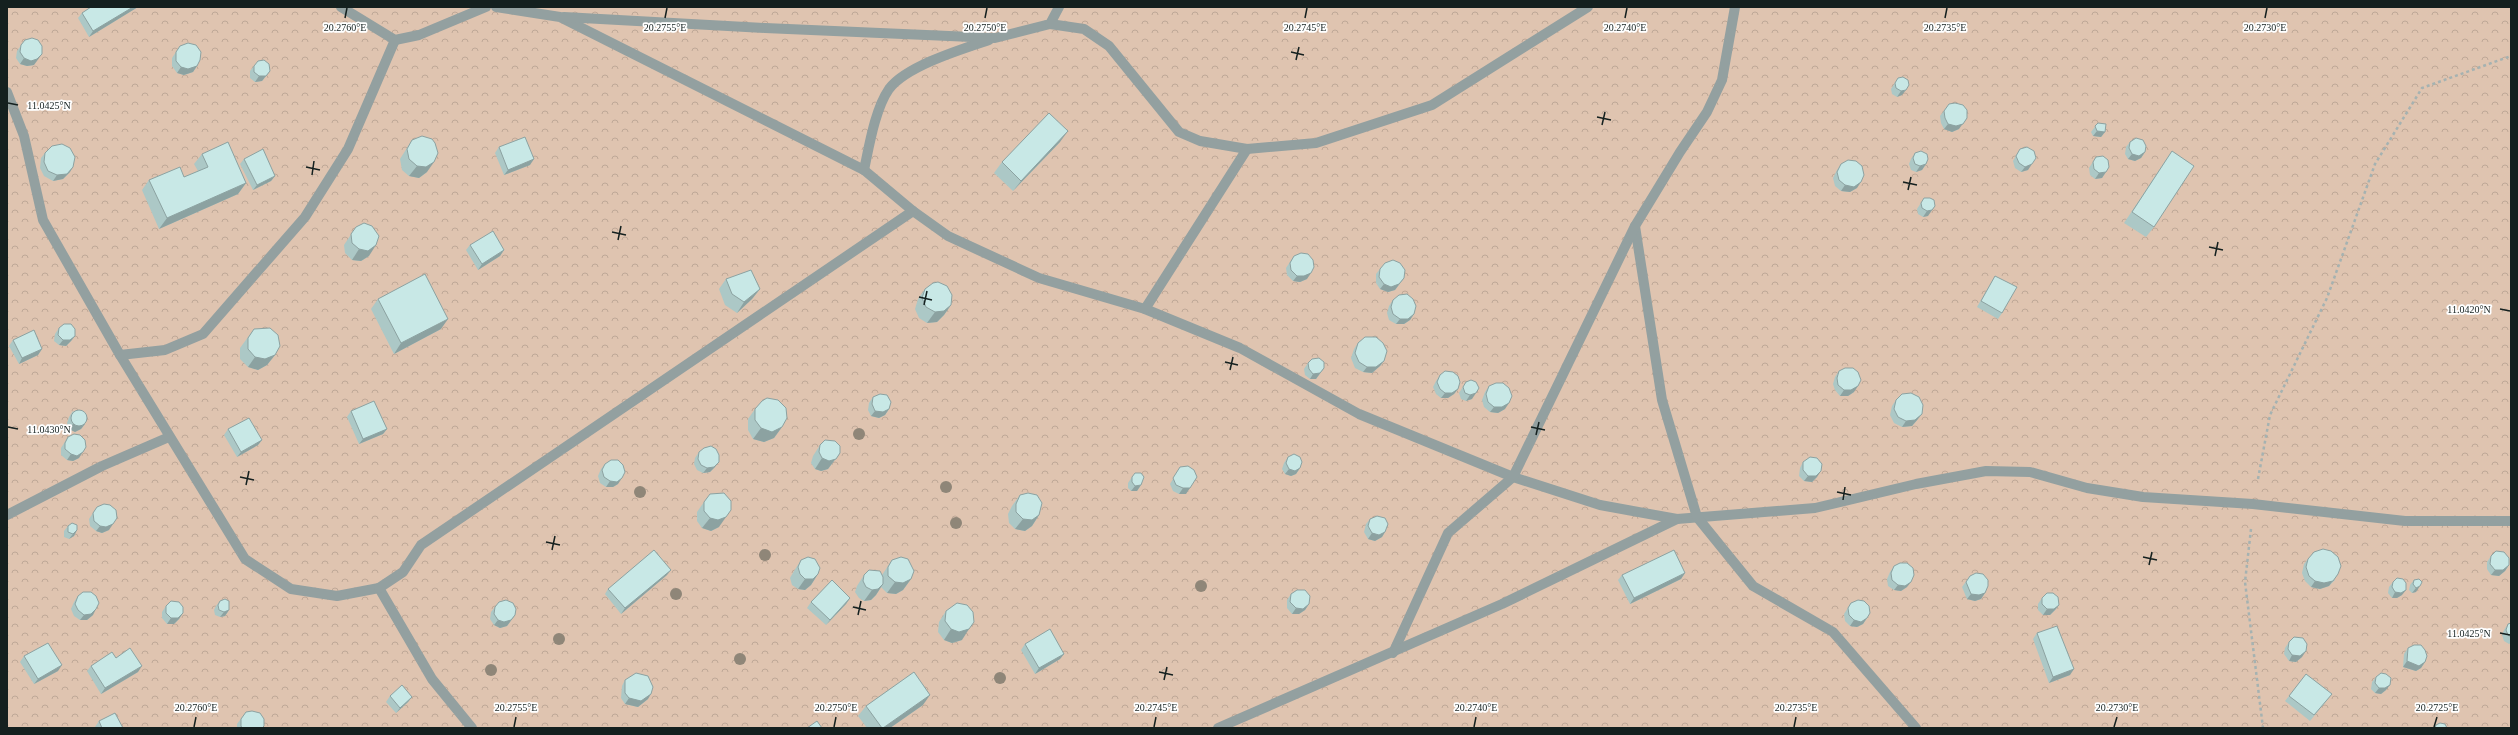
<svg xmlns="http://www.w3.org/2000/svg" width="2518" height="735" font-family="Georgia,serif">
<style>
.park{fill:url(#park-crowns)}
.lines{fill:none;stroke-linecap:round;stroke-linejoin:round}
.path{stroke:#a5b2b1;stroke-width:2.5;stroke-dasharray:3 3;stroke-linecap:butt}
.minor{stroke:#93a0a0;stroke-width:10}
.tree{fill:#8f8678}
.wall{fill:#acc8c6}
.shaded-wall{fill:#8ca2a1}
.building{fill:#c8e8e6;stroke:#8ca2a1}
.ticks{fill:none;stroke:#14201f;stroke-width:1.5}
.ticks-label{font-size:10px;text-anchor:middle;fill:#14201f;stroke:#fff;stroke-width:3.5;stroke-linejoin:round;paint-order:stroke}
</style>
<defs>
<pattern id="park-crowns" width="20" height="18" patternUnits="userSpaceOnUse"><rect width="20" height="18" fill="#dfc4b0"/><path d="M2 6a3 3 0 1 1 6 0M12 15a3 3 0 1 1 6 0" fill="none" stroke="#bea897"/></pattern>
</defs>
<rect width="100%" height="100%" fill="#f1fefd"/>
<rect class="park" x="7" y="7" width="2504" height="721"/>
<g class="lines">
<g class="path">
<path d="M2258,479l12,-64 57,-117 48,-134 47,-76 89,-32"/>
<path d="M2251,529l-6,53 18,146"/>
</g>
<g class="minor">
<path d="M341,7l54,33 24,-5 67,-28"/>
<path d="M496,7l64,10 304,153 49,41 35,25 91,42 106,31 95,39 119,66 154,63 87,28 77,14 138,-11 101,-24 70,-13 44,1 57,16 56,9 110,7 152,17h106"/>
<path d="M564,17l201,11 230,10 55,-14 9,-17"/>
<path d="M1050,24l34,5 25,17 70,86 21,9 47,8 69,-6 116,-38 156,-98"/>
<path d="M7,92l17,44 19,84 77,135 125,204 46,30 46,7 42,-8 53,91 40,49"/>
<path d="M864,170c5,-23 11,-61 25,-81 17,-23 73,-40 100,-49"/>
<path d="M1635,226l27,174 35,117 56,69 80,46 83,96"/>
<path d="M1145,309l102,-160"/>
<path d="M120,355l45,-5 38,-16 102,-117 43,-68 47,-109"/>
<path d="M7,515l95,-49 67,-29"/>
<path d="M379,588l24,-16 18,-27 492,-334"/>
<path d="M1393,653l55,-120 65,-56 122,-251 45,-74 27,-40 15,-32 13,-73"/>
<path d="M1218,728l284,-124 175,-85"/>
</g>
</g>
<g class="tree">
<circle cx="859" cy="434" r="6"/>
<circle cx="946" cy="487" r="6"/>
<circle cx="640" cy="492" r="6"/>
<circle cx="956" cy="523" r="6"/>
<circle cx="765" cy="555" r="6"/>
<circle cx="1201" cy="586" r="6"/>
<circle cx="676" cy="594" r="6"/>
<circle cx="559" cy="639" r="6"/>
<circle cx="740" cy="659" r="6"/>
<circle cx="491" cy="670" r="6"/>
<circle cx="1000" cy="678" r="6"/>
</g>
<g class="wall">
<path d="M138,7l-49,30 -11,-19 4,-5z"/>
<path d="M25,40l9,25 -7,1 -7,-2 -4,-6 1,-7z"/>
<path d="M180,46l17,20 -4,6 -9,3 -7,-2 -5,-7v-8z"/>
<path d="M254,66l16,5 -8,10 -7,1 -5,-4v-7z"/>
<path d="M1898,78l4,17 -5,2 -5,-3 -1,-5z"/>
<path d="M1949,104l10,25 -7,3 -8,-3 -3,-6 -1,-7z"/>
<path d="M2098,123l7,9 -4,5 -8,-1 -2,-4z"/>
<path d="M412,140l15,32 -8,6 -10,-2 -7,-6 -2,-11z"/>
<path d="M1060,142l-47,49 -19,-18 8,-11z"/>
<path d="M2130,142l15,10 -4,6 -6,3 -7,-2 -3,-5 1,-7z"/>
<path d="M499,147l31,18 -26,10 -9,-22z"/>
<path d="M2020,149l8,21 -7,2 -6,-4 -2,-7z"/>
<path d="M2172,151l-18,76 -8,10 -22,-14z"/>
<path d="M45,153l25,19 -7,7 -10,2 -9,-5 -4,-8 1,-10z"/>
<path d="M1915,153l11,11 -4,6 -6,2 -5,-2 -2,-6 2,-5z"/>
<path d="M202,154l44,29 -8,11 -79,35 -17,-39 7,-10 35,-3 14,-6 -4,-7z"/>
<path d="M2096,157l13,10 -7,11 -7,1 -5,-4 -1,-7z"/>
<path d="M244,159l31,17 -4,5 -18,9 -13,-26z"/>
<path d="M1841,164l16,24 -7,4 -9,-1 -6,-5 -2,-8 4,-8z"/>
<path d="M1924,198l4,18 -5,1 -5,-3 -1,-5z"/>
<path d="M356,227l13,29 -8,5 -9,-1 -7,-7 -1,-8z"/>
<path d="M470,245l34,5 -4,6 -22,14 -12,-20z"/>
<path d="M1294,256l13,23 -7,3 -7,-1 -6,-6 -1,-7z"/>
<path d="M1380,269l24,9 -9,12 -7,2 -8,-3 -4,-6v-9z"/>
<path d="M1995,276l7,37 -4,6 -21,-12 15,-26z"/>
<path d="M726,279l34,10 -8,10 -15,14 -12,-8 -6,-16z"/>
<path d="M925,289l26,16 -7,10 -7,7 -10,1 -8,-5 -4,-9 3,-10z"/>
<path d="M378,299l63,30 -47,25 -23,-45z"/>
<path d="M1393,300l21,14 -4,6 -6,4h-8l-7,-4 -2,-7 2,-7z"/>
<path d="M59,328l16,8 -4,5 -5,5 -7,-1 -5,-4 1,-7z"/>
<path d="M254,329l21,26 -8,10 -9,5 -10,-3 -8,-8v-11z"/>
<path d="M13,340l29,9 -4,6 -19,9 -10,-18z"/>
<path d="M1358,343l26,18 -4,5 -8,7 -9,-1 -8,-4 -4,-10 3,-9z"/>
<path d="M1308,363l16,5 -8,11h-6l-5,-4 -1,-6z"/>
<path d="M1839,371l15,21 -6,4h-8l-5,-6 -2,-6 2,-7z"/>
<path d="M1440,375l18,14 -4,5 -6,4h-7l-5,-4 -3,-7 3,-6z"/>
<path d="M1466,382l6,17 -6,2 -5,-2 -2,-6z"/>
<path d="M1489,386l16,23 -7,4 -8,-1 -6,-5 -2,-7 3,-8z"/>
<path d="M873,397l16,12 -4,6 -6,3 -8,-2 -3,-6 1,-7z"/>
<path d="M1896,400l22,19 -6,7 -10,1 -8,-4 -4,-8 2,-9z"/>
<path d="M755,409l27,18 -8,11 -10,4 -11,-3 -5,-9v-11z"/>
<path d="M73,411l12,13 -4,5 -6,3 -6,-3 -2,-6 2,-6z"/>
<path d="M351,411l36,18 -4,5 -24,10 -12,-27z"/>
<path d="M228,429l34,11 -4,5 -21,12 -13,-22z"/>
<path d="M68,437l11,21 -6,3 -6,-1 -6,-5v-7z"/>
<path d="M820,445l20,8 -12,16 -7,2 -6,-2 -4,-6 2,-7z"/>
<path d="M699,452l16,15 -5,5 -7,1 -6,-3 -3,-6 1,-6z"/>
<path d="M1288,457l12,11 -4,6 -5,2 -6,-2 -3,-5 2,-6z"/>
<path d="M1803,462l14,15 -5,5 -8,-1 -5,-5 1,-8z"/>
<path d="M605,464l13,20 -5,3h-7l-6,-4 -2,-7 3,-7z"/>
<path d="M1180,467l6,27h-7l-6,-3 -3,-7z"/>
<path d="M1132,477l9,8 -4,6h-6l-3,-3v-5z"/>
<path d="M1020,495l19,20 -7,11 -7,5 -10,-2 -6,-6 -1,-9 4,-8z"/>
<path d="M704,502l15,25 -8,4 -9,-3 -5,-7v-9z"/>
<path d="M97,507l12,23 -7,3 -6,-2 -6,-5 -1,-7z"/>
<path d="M1370,519l15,13 -3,5 -7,4 -7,-2 -4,-7 2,-8z"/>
<path d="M68,526l9,4 -3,6 -5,3 -5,-2v-6z"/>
<path d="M2491,556l18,9 -4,6 -6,5 -8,-1 -4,-6v-7z"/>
<path d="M2308,559l27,21 -6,6 -9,3 -9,-2 -6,-6 -3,-8 2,-9z"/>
<path d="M801,560l17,14 -7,11 -6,5 -7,-1 -6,-4 -2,-7 4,-7z"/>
<path d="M892,560l19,19 -8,11 -7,4 -9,-1 -6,-6 -5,8 -5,5 -7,1 -5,-3 -4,-6 2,-6 7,-11h18z"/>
<path d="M1894,566l13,21 -6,4 -7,-1 -6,-4 -1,-7 3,-7z"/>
<path d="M1685,573l-4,6 -51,25 -12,-24 4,-5z"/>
<path d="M667,575l-46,39 -16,-20 3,-5z"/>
<path d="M1970,576l15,17 -4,6 -6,2 -8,-2 -5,-12z"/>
<path d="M2414,580l2,12 -4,1 -3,-3 1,-5z"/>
<path d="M2393,582l9,13 -5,3h-5l-4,-5 1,-6z"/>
<path d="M1291,594l18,10 -4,6 -6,4h-7l-5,-6v-8z"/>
<path d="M78,596l15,19 -6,5h-7l-6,-4 -3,-7 3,-7z"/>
<path d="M850,598l-4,6 -20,21 -19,-17 4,-6z"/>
<path d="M2042,598l17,7 -4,5 -5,5h-7l-5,-5v-6z"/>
<path d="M220,601l9,9 -4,6 -5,1 -5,-2 -1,-5 2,-4z"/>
<path d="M1851,603l16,15 -4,6 -6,3 -7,-1 -5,-5 -1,-7z"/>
<path d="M166,606l17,7 -4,6 -5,5h-7l-5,-6v-6z"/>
<path d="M495,607l20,8 -8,11 -7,2 -6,-3 -4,-6 1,-7z"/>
<path d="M946,611l16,29 -10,3 -8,-3 -6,-8 1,-10z"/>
<path d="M2511,623v20l-2,1 -5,-3 -2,-6 2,-5 4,-6z"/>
<path d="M2037,633l33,42 -21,8 -16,-44z"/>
<path d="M2289,642l13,15 -6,5 -7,-1 -5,-7 1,-6z"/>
<path d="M1025,644l39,10 -4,5 -25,15 -14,-24z"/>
<path d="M2408,648l17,14 -4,6 -5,3 -13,-4 1,-13z"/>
<path d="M24,656l34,15 -24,13 -14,-22z"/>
<path d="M116,658l22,14 -37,22 -14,-23 4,-5z"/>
<path d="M2376,677l10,13 -5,4 -6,-1 -4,-4 1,-7z"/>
<path d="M625,680l23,19 -10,8 -13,-3 -4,-6 1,-12z"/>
<path d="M2332,694l-22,27 -25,-20 4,-5z"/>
<path d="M390,696l22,1 -4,5 -12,11 -10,-11z"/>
<path d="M923,705l-33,23h-23l-9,-12 8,-10z"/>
<path d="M246,712l16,16h-25v-4z"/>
<path d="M99,721l24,7h-27l-1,-1z"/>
</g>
<g class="shaded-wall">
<path d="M133,7h5l-49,30 4,-6z"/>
<path d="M42,54l-8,11 -7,1 -7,-2 4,-6z"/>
<path d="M197,66l-4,6 -9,3 -7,-2 4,-6z"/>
<path d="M270,71l-8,10 -7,1 4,-6z"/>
<path d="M1906,90l-4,5 -5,2 4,-6z"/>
<path d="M1967,118l-8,11 -7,3 -8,-3 4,-5z"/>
<path d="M1068,131l-8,11 -47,49 8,-10z"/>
<path d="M2097,131l8,1 -4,5 -8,-1z"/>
<path d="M2145,152l-4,6 -6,3 -7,-2 4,-5z"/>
<path d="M534,159l-4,6 -26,10 4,-5z"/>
<path d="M434,162l-7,10 -8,6 -10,-2 8,-10z"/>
<path d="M1926,164l-4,6 -6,2 4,-6z"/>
<path d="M2032,164l-4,6 -7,2 4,-5z"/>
<path d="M73,167l-3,5 -7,7 -10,2 4,-6z"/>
<path d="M2106,172l-4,6 -7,1 4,-6z"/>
<path d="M275,176l-4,5 -18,9 4,-5z"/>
<path d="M1861,182l-4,6 -7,4 -9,-1 4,-6z"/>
<path d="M246,183l-8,11 -79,35 8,-11z"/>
<path d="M1935,206l-7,10 -5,1 4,-6z"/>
<path d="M376,245l-7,11 -8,5 -9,-1 7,-11z"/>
<path d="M504,250l-4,6 -22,14 4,-6z"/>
<path d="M1311,273l-4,6 -7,3 -7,-1 4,-5z"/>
<path d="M1404,278l-9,12 -7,2 -8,-3 4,-5z"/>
<path d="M760,289l-8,10 -15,14 7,-11z"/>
<path d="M951,305l-7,10 -7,7 -10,1 8,-11z"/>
<path d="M1414,314l-4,6 -6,4h-8l4,-5z"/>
<path d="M448,319l-7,10 -47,25 7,-11z"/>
<path d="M75,336l-4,5 -5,5 -7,-1 4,-5z"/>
<path d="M42,349l-4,6 -19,9 3,-6z"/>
<path d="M275,355l-8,10 -9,5 -10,-3 7,-10z"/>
<path d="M1384,361l-4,5 -8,7 -9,-1 4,-5z"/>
<path d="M1324,368l-8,11h-6l3,-5z"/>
<path d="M1858,386l-4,6 -6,4h-8l4,-6z"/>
<path d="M1458,389l-4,5 -6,4h-7l4,-5z"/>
<path d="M1476,393l-4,6 -6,2 4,-6z"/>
<path d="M1509,403l-4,6 -7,4 -8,-1 4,-5z"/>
<path d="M889,409l-4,6 -6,3 -8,-2 4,-5z"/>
<path d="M1922,414l-4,5 -6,7 -10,1 4,-6z"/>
<path d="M73,424h12l-4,5 -6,3 -6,-3z"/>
<path d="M782,427l-8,11 -10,4 -11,-3 8,-11z"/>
<path d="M387,429l-4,5 -24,10 4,-5z"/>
<path d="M262,440l-4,5 -21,12 4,-5z"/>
<path d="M83,452l-4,6 -6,3 -6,-1 4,-6z"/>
<path d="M840,453l-12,16 -7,2 -6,-2 7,-11z"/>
<path d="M719,462l-4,5 -5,5 -7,1 4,-5z"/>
<path d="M1300,468l-4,6 -5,2 -6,-2 4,-5z"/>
<path d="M1821,471l-4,6 -5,5 -8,-1 4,-5z"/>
<path d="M622,478l-4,6 -5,3h-7l4,-6z"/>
<path d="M1141,485l-4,6h-6l4,-5z"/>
<path d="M1183,488h7l-4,6h-7z"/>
<path d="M1039,515l-7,11 -7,5 -10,-2 8,-10z"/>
<path d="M726,517l-7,10 -8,4 -9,-3 8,-10z"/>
<path d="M113,524l-4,6 -7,3 -6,-2 4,-5z"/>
<path d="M77,530l-3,6 -5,3 4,-5z"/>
<path d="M1385,532l-3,5 -7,4 -7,-2 4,-6z"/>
<path d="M2509,565l-4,6 -6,5 -8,-1 4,-5z"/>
<path d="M671,570l-4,5 -46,39 4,-6z"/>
<path d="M1685,573l-4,6 -51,25 4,-6z"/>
<path d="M818,574l-7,11 -6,5 -7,-1 7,-10z"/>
<path d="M2338,574l-9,12 -9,3 -9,-2 4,-6z"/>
<path d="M911,579l-8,11 -7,4 -9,-1 8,-11z"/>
<path d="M1911,582l-4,5 -6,4 -7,-1 4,-5z"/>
<path d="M883,584l-7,11 -5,5 -7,1 8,-11z"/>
<path d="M2420,586l-4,6 -4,1 4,-5z"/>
<path d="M2406,590l-4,5 -5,3h-5l3,-6z"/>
<path d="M1985,593l-4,6 -6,2 -8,-2 4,-5z"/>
<path d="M850,598l-4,6 -20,21 4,-5z"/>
<path d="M1309,604l-4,6 -6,4h-7l4,-6z"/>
<path d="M2059,605l-4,5 -5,5h-7l4,-6z"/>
<path d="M96,609l-3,6 -6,5h-7l4,-5z"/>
<path d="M229,610l-4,6 -5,1 4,-5z"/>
<path d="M183,613l-4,6 -5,5h-7l4,-6z"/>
<path d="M515,615l-8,11 -7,2 -6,-3 4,-5z"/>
<path d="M1867,618l-4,6 -6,3 -7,-1 4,-6z"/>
<path d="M951,629h18l-7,11 -10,3 -8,-3z"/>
<path d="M2306,651l-4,6 -6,5 -7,-1 3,-6z"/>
<path d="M1064,654l-4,5 -25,15 4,-6z"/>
<path d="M2407,661l18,1 -4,6 -5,3 -13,-4z"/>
<path d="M62,665l-4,6 -24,13 4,-5z"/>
<path d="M142,666l-4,6 -37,22 4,-6z"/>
<path d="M2074,669l-4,6 -21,8 4,-6z"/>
<path d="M2390,685l-4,5 -5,4 -6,-1 4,-5z"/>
<path d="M651,694l-3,5 -10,8 -13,-3 4,-6z"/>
<path d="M930,695l-7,10 -33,23h-7z"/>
<path d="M412,697l-4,5 -12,11 4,-5z"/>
</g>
<g class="building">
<path d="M91,7h42l-40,24 -11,-18z"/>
<path d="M32,38l6,2 4,6v8l-5,5 -6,2 -7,-3 -4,-6 1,-7 4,-5z"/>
<path d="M188,43l8,2 5,7 -1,8 -3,6 -9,3 -7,-2 -5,-6v-9l4,-6z"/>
<path d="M264,60l5,4 1,7 -4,5h-7l-5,-4v-6l4,-5z"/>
<path d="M1903,77l5,3 1,5 -3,5 -5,1 -5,-3 -1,-5 3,-5z"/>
<path d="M1955,103l8,2 4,5v8l-4,6 -7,2 -8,-2 -3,-6 -1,-7 5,-7z"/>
<path d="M1049,113l19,18 -47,50 -19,-19z"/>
<path d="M2098,123l8,1 -1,8 -8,-1 -2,-5z"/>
<path d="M422,136l10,3 3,4 3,10 -4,9 -8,5 -9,-1 -8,-7 -2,-10 5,-9z"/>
<path d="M525,137l9,22 -26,11 -9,-23z"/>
<path d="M2136,138l7,2 3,6 -1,6 -6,4 -7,-2 -3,-6 1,-6z"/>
<path d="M228,142l18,41 -79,35 -18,-38 31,-13 4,10 24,-10 -6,-13z"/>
<path d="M62,144l8,4 5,9 -2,10 -6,7 -10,1 -9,-4 -4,-9 1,-9 7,-7z"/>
<path d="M2027,147l7,4 2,7 -4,6 -7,3 -6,-4 -3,-7 4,-7z"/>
<path d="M263,149l12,27 -18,9 -13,-26z"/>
<path d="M1921,151l6,3 1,5 -2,5 -6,2 -5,-2 -2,-6 2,-5z"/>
<path d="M2172,151l22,15 -40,61 -22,-15z"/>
<path d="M2103,156l5,4 1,7 -3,5 -7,1 -5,-4 -1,-7 3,-5z"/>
<path d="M1848,160l8,1 6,5 2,9 -3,7 -7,5 -9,-2 -6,-5 -2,-8 4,-8z"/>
<path d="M1924,198h6l4,2 1,6 -3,4 -5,1 -5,-3 -1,-5z"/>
<path d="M364,223l8,3 7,10 -3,9 -8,6 -9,-2 -7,-6 -1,-9 5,-7z"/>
<path d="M493,231l11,19 -22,14 -12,-19z"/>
<path d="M1301,253l7,1 5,6 1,7 -3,6 -7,3h-7l-6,-6 -1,-7 4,-7z"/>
<path d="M1393,260l7,3 5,7 -1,8 -5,6 -8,3 -7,-3 -5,-7 1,-8 5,-6z"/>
<path d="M751,270l9,19 -16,13 -12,-8 -6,-15z"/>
<path d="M425,274l23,45 -47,24 -23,-44z"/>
<path d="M1995,276l22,11 -15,26 -21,-12z"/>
<path d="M938,282l9,4 5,9 -1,10 -7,6 -9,1 -9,-5 -4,-9 3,-9 8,-6z"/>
<path d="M1407,294l6,5 3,7 -2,8 -6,5h-8l-7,-5 -2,-7 2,-7 6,-5z"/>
<path d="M64,324h7l4,5v7l-5,4h-7l-5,-5 1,-7z"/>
<path d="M270,328l8,7 2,11 -5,9 -10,4 -10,-2 -7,-8v-11l6,-9z"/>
<path d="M34,330l8,19 -20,9 -9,-18z"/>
<path d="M1365,337h11l7,6 4,8 -3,10 -8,6h-9l-8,-5 -4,-9 3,-10z"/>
<path d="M1319,358l5,4v6l-4,5 -7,1 -4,-5 -1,-6 4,-4z"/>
<path d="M1845,368h8l5,4 3,8 -3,6 -7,4h-7l-6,-5 -1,-7 2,-7z"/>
<path d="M1445,371l8,1 5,4 2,6 -2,7 -6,4h-7l-5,-4 -3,-7 3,-7z"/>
<path d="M1471,380l5,2 3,6 -3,5 -6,2 -5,-2 -2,-6 3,-5z"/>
<path d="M1496,383h7l6,5 3,8 -3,7 -7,4h-8l-6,-5 -2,-8 3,-8z"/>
<path d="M1911,393l8,4 4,8 -1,9 -7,6 -9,1 -8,-4 -4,-8 2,-9 6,-6z"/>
<path d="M880,394l7,1 4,7 -2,7 -6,3 -8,-1 -3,-7 1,-7z"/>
<path d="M767,398l11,2 8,8 1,10 -5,9 -10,5 -11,-4 -6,-8v-11l7,-8z"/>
<path d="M374,401l13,28 -24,10 -12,-28z"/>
<circle cx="79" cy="418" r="8"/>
<path d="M249,418l13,22 -21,12 -13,-23z"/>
<path d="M74,434l6,1 5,5 1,7 -3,5 -6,4 -6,-2 -6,-5v-6l3,-6z"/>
<path d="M825,440l10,1 5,5v7l-4,6 -7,2 -7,-3 -3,-6 1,-7z"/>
<path d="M711,446l5,3 3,6v7l-5,5 -7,1 -6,-3 -3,-6 1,-7 5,-4z"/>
<path d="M1294,454l6,3 2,5 -2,6 -5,3 -6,-2 -3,-6 2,-6z"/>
<path d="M1810,457l7,1 5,6 -1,7 -5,5h-8l-5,-6v-8z"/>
<path d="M611,460h7l5,5 2,7 -3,6 -5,4 -7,-1 -6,-4 -2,-7 3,-6z"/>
<path d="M1188,466l6,4 3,7 -7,11h-7l-7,-3 -3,-7 7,-11z"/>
<path d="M1135,473h6l3,4 -3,8 -6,1 -3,-4v-5z"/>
<path d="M724,493l7,8v9l-5,7 -8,3 -8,-2 -6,-7v-9l6,-8z"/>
<path d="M1028,493l9,2 5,8 -3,12 -7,5 -9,-1 -7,-7v-8l4,-9z"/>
<path d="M104,504l6,1 6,5 1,8 -4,6 -7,3 -6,-1 -6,-5 -1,-8 4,-6z"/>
<path d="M1377,516l8,2 3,6 -3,8 -6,3 -7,-2 -4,-7 2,-7z"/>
<path d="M72,523l5,2v5l-4,4 -5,-2v-6z"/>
<path d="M2323,549l8,2 7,6 3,9 -3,8 -5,7 -9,2 -9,-2 -6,-5 -3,-9 2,-8 6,-7z"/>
<path d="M654,550l17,20 -46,38 -17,-19z"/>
<path d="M1674,550l11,23 -51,25 -12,-23z"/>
<path d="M2496,551l8,1 5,6v7l-6,5h-8l-5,-6 1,-8z"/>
<path d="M808,557l7,2 5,9 -2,6 -5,5h-8l-5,-5 -2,-7 3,-7z"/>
<path d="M901,557l7,2 6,12 -3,8 -8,4 -8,-1 -7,-6v-9l4,-7z"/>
<path d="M1900,563h7l6,5 1,7 -3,7 -6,4 -7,-1 -6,-5 -1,-7 3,-7z"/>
<path d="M869,570l11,1 3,6v7l-5,5 -6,1 -6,-3 -3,-6 1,-6z"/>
<path d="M1976,573l7,1 5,6v6l-3,7 -6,2 -8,-1 -5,-12 4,-6z"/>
<path d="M2397,578l6,1 3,4v7l-5,3 -6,-1 -3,-5 1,-5z"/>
<path d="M2419,579l3,3 -2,4 -4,2 -3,-4 1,-4z"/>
<path d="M832,580l18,18 -20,22 -19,-18z"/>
<path d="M1297,590h8l5,6 -1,8 -6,5 -7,-1 -6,-6 1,-8z"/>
<path d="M83,592h8l5,4 3,7 -3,6 -5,5 -7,1 -6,-5 -3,-6 3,-8z"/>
<path d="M2047,593h6l5,4 1,8 -5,4h-7l-5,-5v-6z"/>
<path d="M225,599l4,2v9l-5,2 -5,-2 -1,-5 2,-4z"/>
<path d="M506,600l7,3 3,6 -1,6 -4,5 -7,2 -6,-2 -4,-6 1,-7 4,-5z"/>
<path d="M1858,600l6,1 5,5 1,7 -3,5 -6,4 -7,-2 -5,-5 -1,-7 3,-5z"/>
<path d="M171,601l8,1 4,5v6l-5,5h-7l-5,-5v-7z"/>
<path d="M957,603l10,2 6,7 1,10 -5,7 -10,3 -8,-3 -6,-8 1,-10z"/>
<path d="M2511,623v14l-3,-2 -2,-5 2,-6z"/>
<path d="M2057,626l17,43 -21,8 -16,-44z"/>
<path d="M1050,629l14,25 -25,14 -14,-24z"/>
<path d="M2294,637l9,1 4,6 -1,7 -6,5 -8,-1 -4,-6 1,-7z"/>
<path d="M48,643l14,22 -24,14 -14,-23z"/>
<path d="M2414,645h7l4,5 2,6 -2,6 -6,4 -12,-5 1,-13z"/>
<path d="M130,648l12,18 -37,22 -14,-22 21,-14 4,6z"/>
<path d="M914,672l16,23 -47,33h-1l-16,-22z"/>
<path d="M636,673l12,3 5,11 -2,7 -10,7 -12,-3 -4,-5v-13z"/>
<path d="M2381,673l5,1 5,4 -1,7 -5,3h-6l-4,-5 1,-6z"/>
<path d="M2306,674l26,20 -18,21 -25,-19z"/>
<path d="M402,685l10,12 -12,11 -10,-12z"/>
<path d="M252,711l8,2 4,6v7l-2,2h-20l-1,-2v-7l5,-7z"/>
<path d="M115,713l8,15h-21l-3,-7z"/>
<path d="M817,721l5,7h-15z"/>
<path d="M2440,723l5,1 2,4h-12l1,-3z"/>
</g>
<path class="ticks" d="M345,18l2,-10M665,18l2,-10M985,18l2,-10M1305,18l2,-10M1625,18l2,-10M1945,18l2,-10M2265,18l2,-10M1291,52l13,3M1296,60l3,-13M8,103l10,2M1597,117l14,3M1602,125l3,-13M306,167l14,3M312,175l2,-14M1903,182l14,3M1908,190l3,-13M612,232l14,3M618,240l3,-14M2209,247l14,3M2215,256l3,-14M919,297l13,3M924,305l3,-14M2500,309l10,2M1225,362l13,3M1230,370l3,-13M8,427l10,2M1531,427l14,3M1536,435l3,-13M240,477l14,3M246,485l3,-14M1837,492l14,3M1843,500l2,-13M546,542l14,3M552,550l3,-14M2143,557l14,3M2149,565l3,-13M853,607l13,3M858,615l3,-14M2500,633l10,2M1159,672l14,3M1164,680l3,-13M194,727l2,-10M514,727l2,-10M834,727l2,-10M1154,727l2,-10M1474,727l2,-10M1794,727l2,-10M2114,727l3,-10M2434,727l3,-10"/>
<g class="ticks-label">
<text x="345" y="31">20.2760°E</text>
<text x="665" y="31">20.2755°E</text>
<text x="985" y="31">20.2750°E</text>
<text x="1305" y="31">20.2745°E</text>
<text x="1625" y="31">20.2740°E</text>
<text x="1945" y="31">20.2735°E</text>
<text x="2265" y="31">20.2730°E</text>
<text x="49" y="109">11.0425°N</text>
<text x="2469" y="313">11.0420°N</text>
<text x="49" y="433">11.0430°N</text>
<text x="2469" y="637">11.0425°N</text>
<text x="196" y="711">20.2760°E</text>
<text x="516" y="711">20.2755°E</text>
<text x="836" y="711">20.2750°E</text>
<text x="1156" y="711">20.2745°E</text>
<text x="1476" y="711">20.2740°E</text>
<text x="1796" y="711">20.2735°E</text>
<text x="2117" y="711">20.2730°E</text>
<text x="2437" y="711">20.2725°E</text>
</g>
<rect width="2518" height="735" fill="none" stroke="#14201f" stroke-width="16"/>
</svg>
